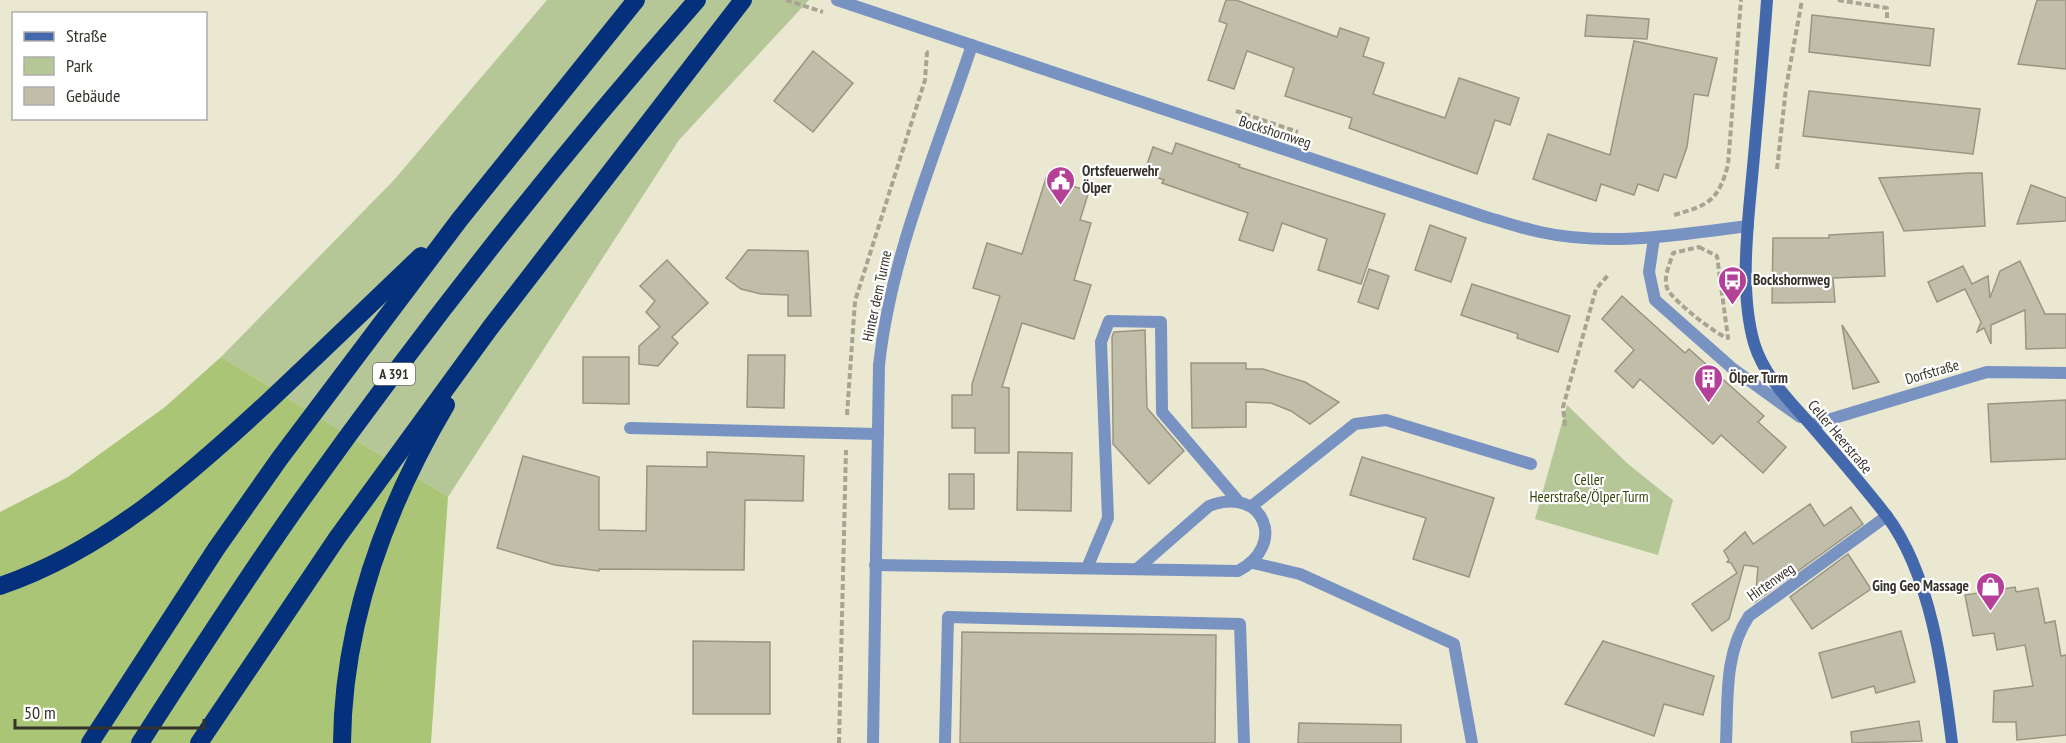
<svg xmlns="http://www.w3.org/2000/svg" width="2066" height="743" font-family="'PT Sans Narrow',sans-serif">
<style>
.green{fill:#b5c697}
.forest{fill:#a9c575}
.building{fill:#c0bda8;stroke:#989581;stroke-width:1.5}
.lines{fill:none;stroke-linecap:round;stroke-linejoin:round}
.path{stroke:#a7a493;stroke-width:4;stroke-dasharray:6 3;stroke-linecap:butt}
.service{stroke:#7893c2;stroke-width:12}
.minor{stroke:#7893c2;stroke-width:12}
.secondary{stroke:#4369ac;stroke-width:12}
.motorway{stroke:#05307b;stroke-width:18}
.labels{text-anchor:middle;stroke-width:4.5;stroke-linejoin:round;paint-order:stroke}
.shield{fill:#fff;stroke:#72706b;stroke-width:1.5}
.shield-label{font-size:14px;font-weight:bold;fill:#35332b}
.street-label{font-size:15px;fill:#35332b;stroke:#fff}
.poi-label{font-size:15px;font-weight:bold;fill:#35332b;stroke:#fff;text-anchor:start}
.park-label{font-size:15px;fill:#36460b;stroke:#fff}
</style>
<rect width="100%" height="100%" fill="#ebe8d2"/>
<g class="green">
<path d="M547,0h262l-130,140 -231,357 -227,-140 173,-177z"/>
<path d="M1567,405l61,59 45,36 -15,55 -123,-36z"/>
</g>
<path class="forest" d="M221,357l227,140 -17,246h-431v-231l68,-35 97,-70z"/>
<g class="building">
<path d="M1226,0h10l101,37 3,-9 29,10 -6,18 21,7 -11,31 72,24 14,-40 60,20 -9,27 -15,-5 -18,54 -128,-46 3,-10 -67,-22 9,-28 -47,-17 -13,38 -26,-9 19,-56 -8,-3z"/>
<path d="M2037,0h29v69l-48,-5z"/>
<path d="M1587,15l62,4 -2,20 -62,-3z"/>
<path d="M1812,15l122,14 -4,37 -121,-14z"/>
<path d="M1634,41l83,17 -9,38 -14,-2 -7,53 -11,31 -12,-4 -6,17 -20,-7 -4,11 -33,-11 -5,17 -63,-22 15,-45 62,21z"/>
<path d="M813,51l40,32 -40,49 -39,-31z"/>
<path d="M1809,91l171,18 -7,45 -170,-18z"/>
<path d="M1176,143l64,22 -1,2 146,47 -24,70 -43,-14 9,-31 -45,-16 -9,28 -34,-11 9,-27 -86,-30 2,-3 -20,-7 9,-26 19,7z"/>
<path d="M1970,173h12l3,53 -81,5 -25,-53z"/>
<path d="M1046,178l43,13 -9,29 11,3 -17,57 17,5 -17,54 -52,-16 -20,64 7,1v65h-34v-25h-23v-33h20v-11l28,-88 -27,-8 14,-45 35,11z"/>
<path d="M2031,185l35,13v23l-49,3z"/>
<path d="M1430,225l36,13 -15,44 -36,-12z"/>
<path d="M1883,232l2,44 -52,2 2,24 -63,1 1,-65h56v-3z"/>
<path d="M748,250l60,1 3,65h-23v-21l-27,-1 -20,-5 -15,-11z"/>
<path d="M667,260l41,43 -36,34 6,6 -20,23 -19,-2v-18l21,-19 -14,-15 9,-11 -15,-15z"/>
<path d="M2020,261l25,53h21v34l-40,1 -1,-39 -34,15v19l-7,-16 -7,4 4,-10 -16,-33 -28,13 -9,-20 35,-16 9,18 16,-8 2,22 10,-27z"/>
<path d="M1369,269l20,7 -11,33 -20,-7z"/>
<path d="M1472,284l98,32 -12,36 -41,-14 1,-4 -57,-19z"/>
<path d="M1622,296l63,57 4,-4 75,67 -6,6 28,25 -23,26 -42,-38 -8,9 -73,-65 -7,9 -18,-17 19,-21 -32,-31z"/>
<path d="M1842,325l37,57 -26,7z"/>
<path d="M1145,330l2,78 37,43 -35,33 -36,-40v-13l-1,-94 2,-5z"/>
<path d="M748,355h37l-1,53 -37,-1z"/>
<path d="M583,357h46v47l-46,-1z"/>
<path d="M1191,363h55v6h17l42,13 34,20 -29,22 -19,-13 -20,-8 -25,-1v25l-54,1z"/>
<path d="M2066,400v59l-75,3 -3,-58z"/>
<path d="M707,452l97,4 -1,45 -58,-1 -1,70 -145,-1v2l-44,-6 -58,-17 26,-92 76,21v53l47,1 1,-65 60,1z"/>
<path d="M1018,452l54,1 -1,58 -54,-1z"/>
<path d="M1362,457l132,41 -25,79 -56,-18 13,-41 -76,-23z"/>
<rect x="949" y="474" width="25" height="35"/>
<path d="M1810,504l14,22 27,-19 12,17 -108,78 3,-35 -14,-2 -15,54 -17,12 -20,-27 45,-31 -6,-10 -4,-1 2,-2 -5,-9 21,-19 8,12z"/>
<path d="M1848,554l23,35 -59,40 -22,-32z"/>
<path d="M2015,587l1,5 22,-4 7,35 10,-2 6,35 5,-1v80l-49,5 -1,-18h-23l1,-31 39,-5 -8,-41 -28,5 -3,-17 -21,3 -8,-41z"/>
<path d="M1901,631l14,51 -39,11 -2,-7 -42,12 -13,-45z"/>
<path d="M962,632l254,3 -1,108h-255z"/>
<path d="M693,641l77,1v72h-77z"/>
<path d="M1603,641l111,35 -11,39 -39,-11 -10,32 -89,-32z"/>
<path d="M1919,721l3,20 -70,2 -1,-11z"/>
<path d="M1299,723l102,2v18h-103z"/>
</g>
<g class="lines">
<g class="path">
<path d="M786,0l37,12"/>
<path d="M1838,0l49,8v10"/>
<path d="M1236,111l62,21"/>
<path d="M1777,169l9,-81 16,-88"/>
<path d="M1674,215c35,-10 44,-14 54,-50l13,-165"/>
<path d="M1699,247l18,9 11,82c-12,-3 -54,-37 -60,-48 -6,-11 2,-26 5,-37z"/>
<path d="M847,415l8,-114 70,-221 2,-28 -2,-1"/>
<path d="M1565,426l-2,-19 33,-118 13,-15"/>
<path d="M839,743l7,-293"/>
</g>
<g class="service">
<path d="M1654,238l-5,34 6,28 77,68 68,49"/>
<path d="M630,428l248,6"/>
<path d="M1252,506l103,-82 31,-4 145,44"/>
<path d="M1253,563l47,11 154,70 18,99"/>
<path d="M1087,568l21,-50 -7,-176 8,-21 52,1 1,90 76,89"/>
<path d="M945,743l3,-126 292,7 4,119"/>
</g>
<g class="minor">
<path d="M837,0l649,217c18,5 35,11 54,15 68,15 139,3 208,-6"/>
<path d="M1811,425l176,-53 79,1"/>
<path d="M875,565l363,6c50,-26 26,-86 -29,-65l-72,63"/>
<path d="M873,743l6,-378c12,-111 58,-214 93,-320"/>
<path d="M1726,743c2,-43 -2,-90 23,-127l138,-100"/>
</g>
<path class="secondary" d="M1767,0c-4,56 -9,111 -14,167 -5,55 -14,123 1,176 10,33 34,56 56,81 26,30 52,60 76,91 45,59 57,155 66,228"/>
<g class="motorway">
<path d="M0,586c104,-35 189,-111 269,-185 51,-48 102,-97 152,-145"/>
<path d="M90,743l126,-194 64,-91 180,-239 176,-219"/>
<path d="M140,743c53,-82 106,-165 163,-245 123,-172 254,-339 394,-498"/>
<path d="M199,743l138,-205 153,-210 253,-328"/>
<path d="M342,743c1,-120 44,-236 104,-338"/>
</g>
</g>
<defs>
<symbol id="civic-pin" viewBox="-11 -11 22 30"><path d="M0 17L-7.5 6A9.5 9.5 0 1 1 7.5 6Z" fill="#b44098" stroke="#fff"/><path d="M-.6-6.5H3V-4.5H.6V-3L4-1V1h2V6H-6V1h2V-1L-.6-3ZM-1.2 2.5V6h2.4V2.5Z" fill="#fff"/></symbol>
<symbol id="bus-pin" viewBox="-11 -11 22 30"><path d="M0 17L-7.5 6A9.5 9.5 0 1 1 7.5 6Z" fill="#b44098" stroke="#fff"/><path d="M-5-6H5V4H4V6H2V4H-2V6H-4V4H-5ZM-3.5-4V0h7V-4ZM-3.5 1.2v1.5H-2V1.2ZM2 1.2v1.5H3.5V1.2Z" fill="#fff"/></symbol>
<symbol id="building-pin" viewBox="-11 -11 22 30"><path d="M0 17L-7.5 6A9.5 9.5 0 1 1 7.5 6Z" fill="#b44098" stroke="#fff"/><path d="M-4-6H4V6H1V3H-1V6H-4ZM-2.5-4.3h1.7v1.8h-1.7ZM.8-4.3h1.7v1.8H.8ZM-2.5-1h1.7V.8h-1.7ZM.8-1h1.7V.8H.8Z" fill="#fff"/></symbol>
<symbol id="shop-pin" viewBox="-11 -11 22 30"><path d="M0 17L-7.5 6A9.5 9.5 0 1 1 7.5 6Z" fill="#b44098" stroke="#fff"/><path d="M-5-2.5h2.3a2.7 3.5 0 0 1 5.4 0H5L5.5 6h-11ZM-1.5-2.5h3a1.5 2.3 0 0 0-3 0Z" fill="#fff"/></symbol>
</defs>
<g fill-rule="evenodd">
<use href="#civic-pin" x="1044" y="164" width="33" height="45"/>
<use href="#bus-pin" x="1716" y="264" width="33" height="45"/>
<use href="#building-pin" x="1692" y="362" width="33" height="45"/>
<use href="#shop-pin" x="1974" y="570" width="33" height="45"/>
</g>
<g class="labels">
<rect class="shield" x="373" y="363" width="42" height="22" rx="4.5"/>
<g class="shield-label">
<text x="394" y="379">A 391</text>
</g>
<g class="street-label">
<text transform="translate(1275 132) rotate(18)" y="5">Bockshornweg</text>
<text transform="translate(877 296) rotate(-78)" y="5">Hinter dem Turme</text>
<text transform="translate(1932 372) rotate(-16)" y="5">Dorfstraße</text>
<text transform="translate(1840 437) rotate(50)" y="5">Celler Heerstraße</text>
<text transform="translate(1771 582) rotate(-35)" y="5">Hirtenweg</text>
</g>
<g class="poi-label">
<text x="1082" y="176">Ortsfeuerwehr<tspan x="1082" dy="17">Ölper</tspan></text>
<text x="1753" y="285">Bockshornweg</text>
<text x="1729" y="383">Ölper Turm</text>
<text x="1969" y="591" text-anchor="end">Ging Geo Massage</text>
</g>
<g class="park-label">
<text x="1589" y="485">Celler<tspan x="1589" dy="17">Heerstraße/Ölper Turm</tspan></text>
</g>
</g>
<rect x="12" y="12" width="195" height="108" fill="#ffffff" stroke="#aeadaa" stroke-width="1.5"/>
<rect x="24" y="32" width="30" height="9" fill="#4369ac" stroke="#aeadaa" stroke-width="1.5"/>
<text x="66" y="42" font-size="18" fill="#35332b">Straße</text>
<rect x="24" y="57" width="30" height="18" fill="#b5c697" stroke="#aeadaa" stroke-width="1.5"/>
<text x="66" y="72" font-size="18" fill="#35332b">Park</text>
<rect x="24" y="87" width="30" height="18" fill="#c0bda8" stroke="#aeadaa" stroke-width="1.5"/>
<text x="66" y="102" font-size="18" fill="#35332b">Gebäude</text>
<path d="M15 719v9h189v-9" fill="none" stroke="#35332b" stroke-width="3"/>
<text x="24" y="719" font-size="18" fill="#35332b" stroke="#ffffff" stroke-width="4.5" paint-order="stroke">50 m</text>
</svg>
